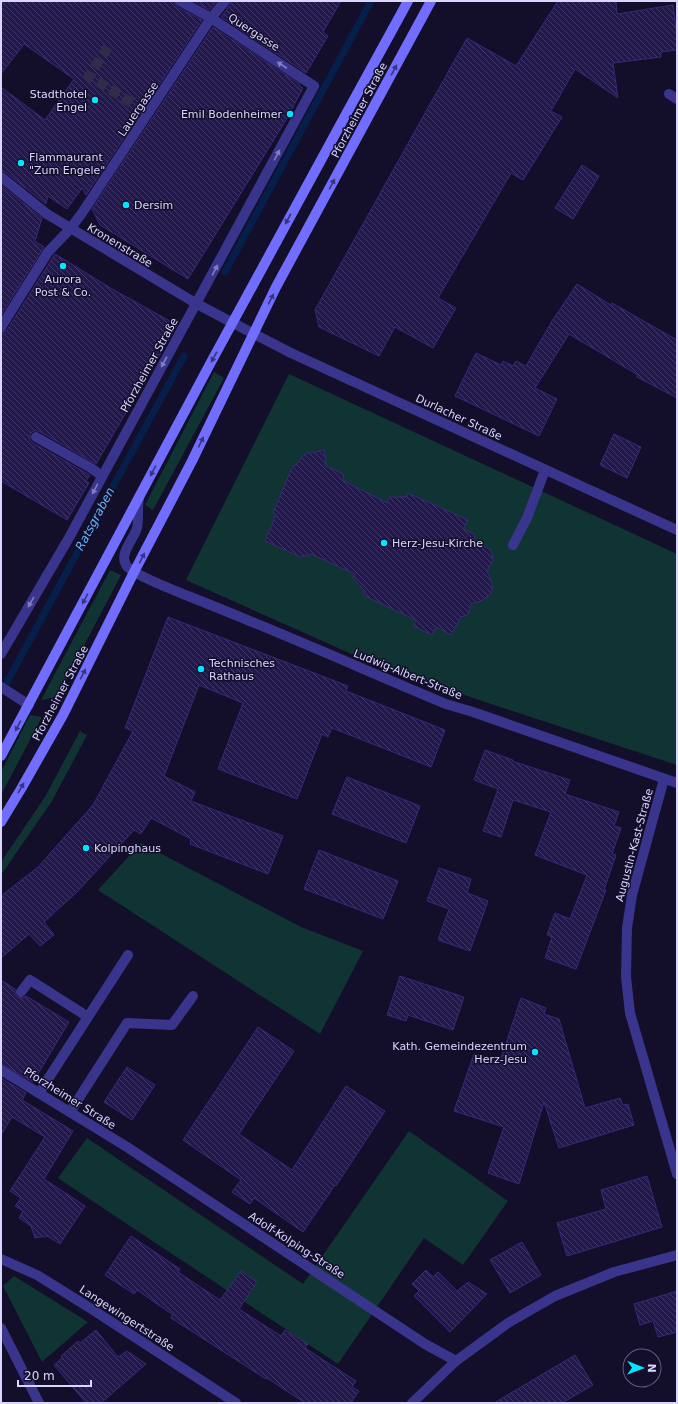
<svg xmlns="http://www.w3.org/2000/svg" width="678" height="1404" font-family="'DejaVu Sans',sans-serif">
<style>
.green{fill:#103433}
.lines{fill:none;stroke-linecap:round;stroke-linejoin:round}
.stream{stroke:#061e4a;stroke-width:7}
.building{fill:url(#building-back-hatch);stroke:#39287a}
.minor-tunnel{stroke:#312c49;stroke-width:10;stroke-dasharray:10 5;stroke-linecap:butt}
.service{stroke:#39358c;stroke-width:10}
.pedestrian{stroke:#39358c;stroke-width:10}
.minor{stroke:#39358c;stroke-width:10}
.tertiary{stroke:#39358c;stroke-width:10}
.secondary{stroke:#716dff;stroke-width:10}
.oneway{fill:#827dc0}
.oneway2{fill:#39347f}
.poi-dot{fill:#02e4ff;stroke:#130e29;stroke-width:1.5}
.labels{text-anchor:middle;stroke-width:3;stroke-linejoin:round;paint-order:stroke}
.street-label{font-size:11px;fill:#dbd6ff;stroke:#130e29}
.poi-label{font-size:11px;fill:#dbd6ff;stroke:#130e29;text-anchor:start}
.water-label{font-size:12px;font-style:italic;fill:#64b6ff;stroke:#130e29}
</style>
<defs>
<pattern id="building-back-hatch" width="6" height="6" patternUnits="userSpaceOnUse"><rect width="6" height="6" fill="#23184c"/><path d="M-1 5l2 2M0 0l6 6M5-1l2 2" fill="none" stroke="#423967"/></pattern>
</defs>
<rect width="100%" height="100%" fill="#130e29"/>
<g class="green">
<path d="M214,372l10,6 -71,132 -8,-5z"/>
<path d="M289,374l388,180v211l-201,-66 -111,-39 -179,-80z"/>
<path d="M110,570l11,5 -63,120 -6,3 -11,2z"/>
<path d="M30,715l12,2 -41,78v-23z"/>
<path d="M80,731l7,4 -35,66 -51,74v-13l44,-65z"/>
<path d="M141,843l160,84 62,24 -43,83 -222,-144z"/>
<path d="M409,1131l99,70 -45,64 -39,-27 -86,126 -280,-186 29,-40 216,146z"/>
<path d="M14,1276l74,46 -46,40 -39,-76z"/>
</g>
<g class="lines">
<g class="stream">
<path d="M225,272l146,-271"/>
<path d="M7,682l177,-326"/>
</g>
</g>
<g class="building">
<path d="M1,1h173l3,6 25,13 -116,175 -4,-7 -15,21 -19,-13 -2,8 -41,-32 -4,-1v-84l44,33 29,-41 -50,-35 -23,30z"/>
<path d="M194,1h23l-8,9z"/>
<path d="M231,1h110l-18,31 5,4 -22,37 -85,-56 9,-12z"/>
<path d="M558,1h58l1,13 56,-9 4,32v13l-16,2v5l-48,6 5,35 -43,-29 -24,42 11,6 -39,63 -12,-7 -73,125 18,10 -23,40 -38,-21 -16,29 -60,-29 -4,-17 152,-272 49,28z"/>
<path d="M213,27l87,57 -1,2 4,2 -17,32 -98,159 -88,-54 -8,-16z"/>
<path d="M582,165l17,11 -26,43 -18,-11z"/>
<path d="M1,185l41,33 -7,23 9,6 -43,68z"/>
<path d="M55,254l59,36 63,35 -81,139 -57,-33h-6l-3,3v6l3,3 57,32 -4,6 3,2 -22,37 -66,-39v-148l6,-3z"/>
<path d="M577,284l34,21 1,-2 65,37v58l-40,-21 1,-2 -69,-41 -34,54 22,11 -18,37 -84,-40 21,-43 25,12 2,-4 10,5 3,-5 10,5 26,-45z"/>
<path d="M614,434l27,13 -14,31 -27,-13z"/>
<path d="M324,450l2,16 17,8 1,7 43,22 2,-6h18l1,-4 60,27 -5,9 11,5 1,8 16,8 2,10 -6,11 5,11v8l-2,5 -9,6 -10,3 -3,11 -7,2 -10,18 -15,-8 -4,8 -19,-9 3,-6 -53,-25 2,-4 -12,-13 2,-4 -44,-20 -10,3 -36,-16 11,-27 -3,-1 18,-43 14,-16z"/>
<path d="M168,617l180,69 -2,5 99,39 -14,37 -99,-39 -4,9 -6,-3 -25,65 -79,-30 25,-66 -44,-18 -35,91 31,16 -4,9 92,35 -15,38 -78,-30 1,-5 -40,-21 -10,16 -7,-4 -57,62 -33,30 10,13 -14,11 -11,-12 -28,24v-62l37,-29 55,-62 40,-74 -8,-3z"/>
<path d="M485,750l28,10 -1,1 58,19 -5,14 54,18 -5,14 7,2 -9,26 4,1 -12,35h2l-30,79 -31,-11 7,-21 -5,-2 8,-22 15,6 17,-44 -52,-20 16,-43 -38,-12 -12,37 -18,-6 15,-42 -24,-9z"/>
<path d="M347,777l73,29 -14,37 -74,-29z"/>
<path d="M319,850l79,31 -15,38 -79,-30z"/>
<path d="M439,868l32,11 -4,14 21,8 -18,50 -32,-11 11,-31 -22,-8z"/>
<path d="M400,976l64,21 -11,33 -45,-15 -2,6 -19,-6z"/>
<path d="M1,980l14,9v5l2,3 6,1 3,-2 43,26 -36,60 -32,-18z"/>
<path d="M521,998l25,10 -2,6 15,5 26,89 35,-10 3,7 5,-1 6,21 -75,23 -15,-46 -25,82 -31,-11 16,-46 -50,-16 20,-57 26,7z"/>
<path d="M258,1027l36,24 -55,83 53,36 54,-84 39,25 -49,75 -1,-1 -32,47 -49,-34 -4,6 -18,-12 9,-12 -58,-40z"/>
<path d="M127,1067l28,18 -23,35 -28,-18z"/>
<path d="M1,1078l25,15 -4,7 51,31 -29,48 41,27 -25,38 -13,-8 -12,2 -4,-12 -12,-8 4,-7 -8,-5 6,-8 -11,-7 35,-54 -33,-20 -11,18z"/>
<path d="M647,1176l15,51 -95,29 -10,-33 49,-14 -5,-19z"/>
<path d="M131,1236l49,33 -2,3 42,28 21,-29 16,11 -18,27 42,27 4,-6 23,14 -3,4 51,33 -4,6 7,4 -8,12h-46l-38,-25 -1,1 -95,-61 2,-3 -36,-25 -3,4 -29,-19z"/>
<path d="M522,1242l19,33 -31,18 -20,-33z"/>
<path d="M426,1270l7,7 5,-5 19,19 11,-9 19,12 -37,38 -36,-36 5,-5 -7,-7z"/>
<path d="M677,1291v41l-19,5 -5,-16 -13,4 -6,-21z"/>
<path d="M96,1330l22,27 9,-6 19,13 -45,39h-15l-32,-38 8,-7 -1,-2 17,-15 2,2z"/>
<path d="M575,1355l18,30 -31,18h-68z"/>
</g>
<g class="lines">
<path class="minor-tunnel" d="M108,47l-19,29 60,38"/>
<g class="service">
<path d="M669,94l8,5"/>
<path d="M36,437l55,31 11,8"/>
<path d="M513,545l14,-27 18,-48"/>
<path d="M21,992l9,-12 58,37 -49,76"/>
<path d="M88,1017l40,-62"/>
<path d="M1,1070l126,77 298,197 31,17"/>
<path d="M70,1112l57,-89 45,2 21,-29"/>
</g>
<path class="pedestrian" d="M1,177l46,37"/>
<g class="minor">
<path d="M47,214l150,90 36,19"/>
<path d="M1,327l47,-75 22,-23 12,-16 129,-195 14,-17"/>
<path d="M139,498c-2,10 0,21 -2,30 -3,11 -18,25 -11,37 5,9 50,26 62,31 87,34 172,72 258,108l27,8 204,71"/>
<path d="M1,654l69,-118 244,-450 -103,-68 -31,-17"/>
<path d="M1,687l28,18"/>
<path d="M664,779l-32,116 -5,33 -1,49 4,36 47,161"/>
<path d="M1,1259l36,16 53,33 146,95"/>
<path d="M1,1328l38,75"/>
<path d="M412,1403l44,-42 52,-38 47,-27 59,-24 63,-17"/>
</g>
<path class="tertiary" d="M233,323l58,30 386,177"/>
<g class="secondary">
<path d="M1,756c70,-130 139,-261 209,-392 65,-121 132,-242 198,-363"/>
<path d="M1,822l20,-33 42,-74 71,-143 58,-111 84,-174 155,-286"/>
</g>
</g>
<defs><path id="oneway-solid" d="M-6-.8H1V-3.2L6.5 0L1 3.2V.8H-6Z"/></defs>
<g class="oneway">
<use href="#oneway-solid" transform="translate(282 65) rotate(-147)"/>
<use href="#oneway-solid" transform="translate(277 155) rotate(-62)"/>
<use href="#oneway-solid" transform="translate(215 270) rotate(-62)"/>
<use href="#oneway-solid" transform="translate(164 362) rotate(119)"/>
<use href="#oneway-solid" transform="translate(95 489) rotate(118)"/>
<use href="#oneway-solid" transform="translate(31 602) rotate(120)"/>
</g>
<g class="oneway2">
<use href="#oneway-solid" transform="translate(394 70) rotate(-62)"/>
<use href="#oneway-solid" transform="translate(332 184) rotate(-62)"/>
<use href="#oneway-solid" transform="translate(288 219) rotate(119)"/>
<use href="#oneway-solid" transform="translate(271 299) rotate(-63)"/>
<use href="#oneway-solid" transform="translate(214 357) rotate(119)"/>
<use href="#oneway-solid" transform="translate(201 442) rotate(-64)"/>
<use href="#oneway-solid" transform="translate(153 471) rotate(118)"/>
<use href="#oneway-solid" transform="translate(142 558) rotate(-63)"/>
<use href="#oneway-solid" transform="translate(85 599) rotate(117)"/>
<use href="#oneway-solid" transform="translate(83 674) rotate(-63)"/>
<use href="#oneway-solid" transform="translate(18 726) rotate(118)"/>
<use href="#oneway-solid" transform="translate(21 788) rotate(-60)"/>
</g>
<g class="poi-dot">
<circle cx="95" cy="100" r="4"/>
<circle cx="290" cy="114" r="4"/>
<circle cx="21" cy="163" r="4"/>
<circle cx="126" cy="205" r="4"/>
<circle cx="63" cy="266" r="4"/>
<circle cx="384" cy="543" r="4"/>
<circle cx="201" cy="669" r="4"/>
<circle cx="86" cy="848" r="4"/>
<circle cx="535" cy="1052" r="4"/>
</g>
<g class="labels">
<g class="street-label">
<text transform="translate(254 32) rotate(33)" y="4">Quergasse</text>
<text transform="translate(138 109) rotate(-56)" y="4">Lauergasse</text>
<text transform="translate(359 110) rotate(-62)" y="4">Pforzheimer Straße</text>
<text transform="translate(120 245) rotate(31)" y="4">Kronenstraße</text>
<text transform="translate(149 365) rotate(-61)" y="4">Pforzheimer Straße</text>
<text transform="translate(459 417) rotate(25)" y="4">Durlacher Straße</text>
<text transform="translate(408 674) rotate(22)" y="4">Ludwig-Albert-Straße</text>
<text transform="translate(60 693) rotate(-62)" y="4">Pforzheimer Straße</text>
<text transform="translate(634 845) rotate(-75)" y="4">Augustin-Kast-Straße</text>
<text transform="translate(70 1098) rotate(32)" y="4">Pforzheimer Straße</text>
<text transform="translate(297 1245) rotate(33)" y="4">Adolf-Kolping-Straße</text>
<text transform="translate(127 1318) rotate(33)" y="4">Langewingertstraße</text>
</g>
<g class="poi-label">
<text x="87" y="98" text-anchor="end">Stadthotel<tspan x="87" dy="13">Engel</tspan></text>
<text x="282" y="118" text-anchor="end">Emil Bodenheimer</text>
<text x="29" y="161">Flammaurant<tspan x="29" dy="13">"Zum Engele"</tspan></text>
<text x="134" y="209">Dersim</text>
<text x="63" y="283" text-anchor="middle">Aurora<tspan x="63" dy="13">Post &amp; Co.</tspan></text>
<text x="392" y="547">Herz-Jesu-Kirche</text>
<text x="209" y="667">Technisches<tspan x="209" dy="13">Rathaus</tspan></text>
<text x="94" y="852">Kolpinghaus</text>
<text x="527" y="1050" text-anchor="end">Kath. Gemeindezentrum<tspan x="527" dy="13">Herz-Jesu</tspan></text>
</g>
<g class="water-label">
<text transform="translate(95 519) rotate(-62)" y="4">Ratsgraben</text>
</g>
</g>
<rect width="678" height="1404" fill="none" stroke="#dbd6ff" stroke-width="4"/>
<g transform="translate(642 1368) rotate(91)"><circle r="19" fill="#130e29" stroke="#635e7f"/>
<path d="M0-3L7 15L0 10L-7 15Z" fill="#02e4ff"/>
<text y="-6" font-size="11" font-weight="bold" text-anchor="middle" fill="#dbd6ff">N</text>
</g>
<path d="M18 1380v6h73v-6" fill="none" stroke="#dbd6ff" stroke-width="2"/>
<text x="24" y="1380" font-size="12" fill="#dbd6ff" stroke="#130e29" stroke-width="3" paint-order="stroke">20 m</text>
</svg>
